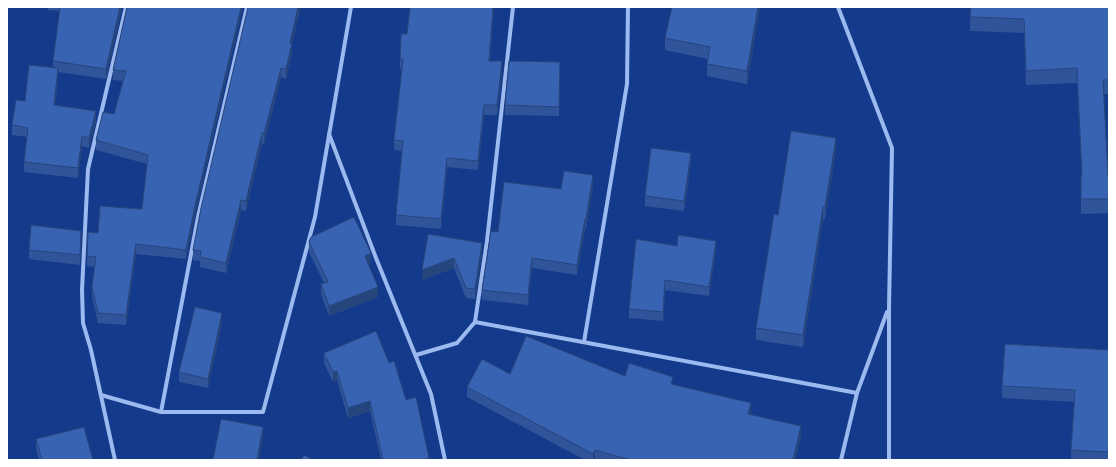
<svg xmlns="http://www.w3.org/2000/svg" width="1116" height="467" font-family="Rubik,sans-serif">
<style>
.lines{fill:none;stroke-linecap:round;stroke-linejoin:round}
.street{stroke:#9cb9f0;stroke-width:4}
.wall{fill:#305499}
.shaded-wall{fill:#27457d}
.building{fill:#3862b2;stroke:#27457d}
</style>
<rect width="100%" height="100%" fill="#143b8b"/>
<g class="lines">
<g class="street">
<path d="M838,7l54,141 -3,160v152"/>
<path d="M329,134l47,124 55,136 14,66"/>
<path d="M475,322l382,71"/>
<path d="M584,342l43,-258 1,-77"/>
<path d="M416,355l41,-12 18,-21 12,-81 26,-234"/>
<path d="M101,395l60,17h102l52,-195 36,-210"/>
<path d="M161,412l37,-195 49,-210"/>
<path d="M115,460l-24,-110 -8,-27 -1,-33 6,-121 38,-162"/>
<path d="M841,460l16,-67 30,-81"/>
</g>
</g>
<g class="wall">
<path d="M48,7h74l-16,72 -48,-7v6l-3,27 41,16 -7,27 -7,-2 -4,32 -54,-6v-10l3,-25 -15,-2v-10l13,-24 28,-34v-6l7,-50 -12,-1z"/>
<path d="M127,7l68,209 -9,43 -50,-5 -10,71 -28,-2 -6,-27v-10l3,-19 -8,-1v-10l11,-23 44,-24 5,-45 -51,-14v-10l18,-26 9,-33 -10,-1v-10z"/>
<path d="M301,7l-9,36v10l-6,26 -5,-2 -17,67 -2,-1 -16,68 -5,-1 -15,63 -26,-6v-6l-7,-1v-10z"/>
<path d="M410,7h84l-4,54 12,10 -5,44h-13l-6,55 -31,-3 -6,62 -45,-4v-10l6,-64 -8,-1v-10l8,-71h-2v-10l7,-25z"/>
<path d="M672,7h88l-13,77 -40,-8v-12l1,-5 -43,-9v-12z"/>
<path d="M1109,7v87h-5l4,82h1v37l-28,1v-38h1l-5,-93 -51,2 -2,-52 -54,-2v-14z"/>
<path d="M560,72l-1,44 -54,-1v-10z"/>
<path d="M836,150l-11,69h-2l-20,128 -47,-7v-12l22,-113z"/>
<path d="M691,162l-7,49 -39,-5v-10z"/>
<path d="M593,185l-7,44 -1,-1 -8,47 -45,-7 -4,37 -46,-5v-10l16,-58 63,-43z"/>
<path d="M428,234l54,19 -7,46 -9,-1 -12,-30 -32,12z"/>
<path d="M81,241l-1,24 -51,-6v-9z"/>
<path d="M309,242l62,21 -3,1 10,33 -49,19 -8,-22v-10l3,-1 -15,-31z"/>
<path d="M677,246l39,4 -7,46 -44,-6 -2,31 -34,-3v-9z"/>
<path d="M222,323l-14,65 -29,-6v-10z"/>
<path d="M1109,350v110h-38v-10l4,-48 -73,-4v-12z"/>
<path d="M324,353l65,10 17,37 23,60h-48l-11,-49 -22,7 -11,-38 -4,2 -9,-19z"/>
<path d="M510,374l115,2 48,8 78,28 -1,3 51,21 -6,24h-210l-118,-63v-10z"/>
<path d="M36,439l57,21h-54l-3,-11z"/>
</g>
<g class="shaded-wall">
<path d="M120,7h2l-16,72v-10z"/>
<path d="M241,7h2l-48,209 -9,43v-9l9,-44z"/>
<path d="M298,7h3l-11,46v-10z"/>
<path d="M493,7h1l-5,64v-10z"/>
<path d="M758,7h2l-13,77v-13z"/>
<path d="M292,43v10l-6,26v-10z"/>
<path d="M502,61v10l-5,44v-10z"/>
<path d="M58,68v10l-4,37v-10z"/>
<path d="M281,68v9l-17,67v-10z"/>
<path d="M484,105v10l-6,55v-9z"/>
<path d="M96,111v10l-7,27v-10z"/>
<path d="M262,133v10l-16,68v-10z"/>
<path d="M82,136v10l-4,32v-10z"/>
<path d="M836,138v12l-11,69v-12z"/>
<path d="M691,153v9l-7,49v-10z"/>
<path d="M447,158v9l-6,62v-10z"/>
<path d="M593,175v10l-7,44v-10z"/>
<path d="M241,200v10l-15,63v-10z"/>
<path d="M823,207v12l-20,128v-12z"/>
<path d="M585,219v9l-8,47v-10z"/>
<path d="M81,231v10l-1,24v-10z"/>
<path d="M716,241v9l-7,46v-9z"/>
<path d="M482,243v10l-7,46v-10z"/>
<path d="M136,244v10l-10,71v-10z"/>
<path d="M371,253v10l-6,2v-9z"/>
<path d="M454,258v10l-32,12v-10z"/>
<path d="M532,258v10l-4,37v-10z"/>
<path d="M665,280v10l-2,31v-9z"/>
<path d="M378,287v10l-49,19v-10z"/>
<path d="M222,313v10l-14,65v-9z"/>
<path d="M337,371v9l-4,2v-10z"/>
<path d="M370,401v10l-22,7v-10z"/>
<path d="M751,403v9l-3,12v-10z"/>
<path d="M801,426v10l-6,24h-2z"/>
<path d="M263,427v10l-4,23h-2z"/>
<path d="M595,450v10h-2v-6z"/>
</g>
<g class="building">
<path d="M60,7h60l-14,62 -53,-8z"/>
<path d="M127,7h114l-46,199 -9,44 -50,-6 -10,71 -28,-2 -6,-27 4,-29 -9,-1 1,-24 10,1 2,-27 42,3 6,-54 -52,-15 7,-28 11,2 12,-43 -13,-1z"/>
<path d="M248,7h50l-8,36h2l-6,26 -5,-1 -17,66 -2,-1 -16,68 -5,-1 -15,63 -26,-6 1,-6 -8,-1 8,-42z"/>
<path d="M410,7h83l-4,54h13l-5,44h-13l-6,56 -31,-3 -6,61 -45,-4 7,-74 -9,-1 9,-81h-3l1,-25h6z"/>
<path d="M672,7h86l-11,64 -40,-7 3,-17 -45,-9z"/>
<path d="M971,7h138v73h-6l5,96h1v23h-28v-23h1l-5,-108 -51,3 -2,-52 -54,-2z"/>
<path d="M509,61l51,1 -1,45 -54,-2z"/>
<path d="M29,65l29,3 -4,37 42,6 -7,27 -7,-2 -4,32 -54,-6 4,-34 -16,-3 4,-25 9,1z"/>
<path d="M791,131l45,7 -11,69h-2l-20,128 -47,-7 18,-114 4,1z"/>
<path d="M651,148l40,5 -7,48 -39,-5z"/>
<path d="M564,171l29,4 -7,44h-1l-8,46 -45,-7 -4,37 -46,-5 9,-59 7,1 6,-50 57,7z"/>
<path d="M354,217l17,36 -6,3 13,31 -49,19 -8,-22 7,-2 -19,-40 2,-5z"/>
<path d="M31,225l50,6 -1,24 -51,-5z"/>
<path d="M428,234l54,9 -7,46 -9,-1 -12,-30 -32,12z"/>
<path d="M678,235l38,6 -7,46 -44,-7 -2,32 -34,-3 7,-70 41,7z"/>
<path d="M195,307l27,6 -14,66 -29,-7z"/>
<path d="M376,331l13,32 5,-2 12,39 10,-3 13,61 -7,2h-39l-13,-59 -22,7 -11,-37 -4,1 -9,-19z"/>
<path d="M526,336l99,40 4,-13 44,14 -2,7 80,19 -3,11 53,12 -8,34h-162l-36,-10 -2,4 -126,-67 15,-28 28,15z"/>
<path d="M1005,344l104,6v102l-38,-2 4,-60 -73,-4z"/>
<path d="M221,419l42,8 -6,33h-44z"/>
<path d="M84,427l9,33h-51l-6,-21z"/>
<path d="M304,455l9,5h-12z"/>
</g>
<rect width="1116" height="467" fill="none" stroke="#ffffff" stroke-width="16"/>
</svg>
